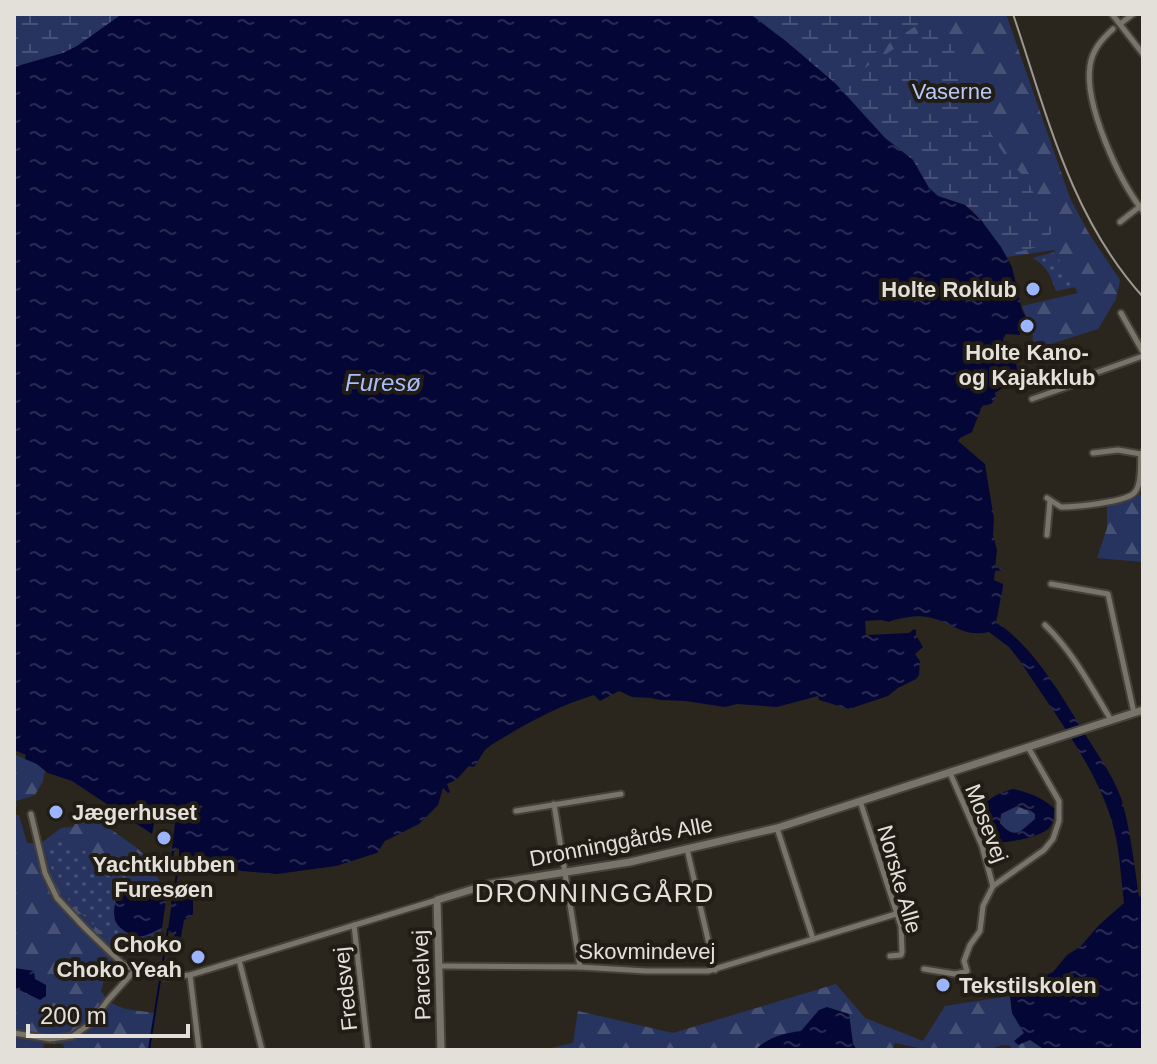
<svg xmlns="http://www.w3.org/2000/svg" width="1157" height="1064" font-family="Helvetica,sans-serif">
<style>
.grass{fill:url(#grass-dots)}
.forest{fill:url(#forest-firs)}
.wetland{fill:url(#wetland-marsh)}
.water{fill:url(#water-ripples);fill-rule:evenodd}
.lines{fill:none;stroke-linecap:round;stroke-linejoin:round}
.stream{stroke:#040635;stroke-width:2}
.minor-casing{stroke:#45413a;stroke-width:9}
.tertiary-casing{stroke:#45413a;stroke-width:11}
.minor{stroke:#797469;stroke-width:5}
.tertiary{stroke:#797469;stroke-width:7}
.tram{stroke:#9d9992;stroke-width:2}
.poi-dot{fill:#9cb4fd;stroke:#211c14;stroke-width:3}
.labels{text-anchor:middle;stroke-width:8;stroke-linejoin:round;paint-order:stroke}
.park-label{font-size:22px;fill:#b7c8f9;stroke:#211c14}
.poi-label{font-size:22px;font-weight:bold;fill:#e3e0da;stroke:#211c14;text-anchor:end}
.street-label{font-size:22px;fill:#e3e0da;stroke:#211c14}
.water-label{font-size:24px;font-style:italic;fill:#a7bdfd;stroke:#211c14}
.quarter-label{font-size:26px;letter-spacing:2px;fill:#e3e0da;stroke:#211c14}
</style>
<defs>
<pattern id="grass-dots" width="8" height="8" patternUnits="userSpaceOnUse" patternTransform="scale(2)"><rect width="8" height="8" fill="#283460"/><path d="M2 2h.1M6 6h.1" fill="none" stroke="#475176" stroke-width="1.8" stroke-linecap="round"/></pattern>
<pattern id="forest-firs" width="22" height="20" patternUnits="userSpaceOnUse" patternTransform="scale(2)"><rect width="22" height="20" fill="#283460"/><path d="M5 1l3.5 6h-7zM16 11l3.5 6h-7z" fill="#475176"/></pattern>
<pattern id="wetland-marsh" width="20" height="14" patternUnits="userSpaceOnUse" patternTransform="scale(2)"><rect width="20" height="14" fill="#283460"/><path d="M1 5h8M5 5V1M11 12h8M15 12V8" fill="none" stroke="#475176"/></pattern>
<pattern id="water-ripples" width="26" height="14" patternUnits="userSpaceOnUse" patternTransform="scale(2)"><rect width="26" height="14" fill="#040635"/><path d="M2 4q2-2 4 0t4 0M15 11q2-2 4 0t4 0" fill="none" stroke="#282a52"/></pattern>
</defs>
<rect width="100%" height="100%" fill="#2a261d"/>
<g class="grass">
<path d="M1055,252l20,35 -19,4c-5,-14 -9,-26 -24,-33z"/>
<path d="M63,839l104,57 -8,46 -35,11 -54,-50 -16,-28 -10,-24 11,-11z"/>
</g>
<g class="forest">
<path d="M750,14h256l64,184 18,34 32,48 -4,19 -18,30 -57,18 -8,-1 -1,-26 -5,-1 -5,-13 56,-13 -24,-43 -47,7 -26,-37 -9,-10 -167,-154z"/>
<path d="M1139,494l4,2v66l-46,-4 10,-30v-23l21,-4z"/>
<path d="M14,754l23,10 8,7 -2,10 -8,14 -19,6 1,5 -3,1z"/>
<path d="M1017,806l8,4h5l5,4v5c-15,12 -19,22 -35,4l1,-9z"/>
<path d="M84,810l53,38 11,11 2,7 18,28 -1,2 -104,-57 -8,1 -11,11 10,24 16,28 54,50 -3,12 -7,-3 -6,3 -7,26c11,20 34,19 54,22l-6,37h-84l-2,-6h-19l-1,6h-29v-63l11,6 10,-14 -2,-8 -19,-3v-153h5l8,28 13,1 21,-16 12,-1z"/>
<path d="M836,984l29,34 58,23 22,-35 65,-10 2,17 12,20 -9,8 15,-1 15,10h-32l-4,-5h-7l-14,5h-70l1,-2 -24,-5 -3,7h-35l-4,-6 -4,-30 -30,-4 -18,22c-18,1 -33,6 -46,18h-213l31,-7 5,-32 95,22z"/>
</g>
<g class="wetland">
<path d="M14,14h108l-45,32 -14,7 -49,14z"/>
<path d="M750,14h184l-102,67 -45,-39z"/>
<path d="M937,21l9,6 5,17 39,88 16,25 21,23 25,50 -4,14 -42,11 -25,-35 -9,-10 -7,-5 -27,-9 -9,-8 -16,-28 -28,-22 -49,-54 13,-6z"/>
</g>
<g class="water">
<path d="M122,14h628l37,28 49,42 49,54 28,22 16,28 9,8 27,9 16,15 20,27 11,20 10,43 5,9 -8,1 1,15 -14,-1 -3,5 3,7 13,7 -8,4v3l9,-2 -4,3 1,9 -7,3 -3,12 -12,8 1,5 -5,6 -9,2 -10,26 -12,6 -2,3 27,23 9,55 -1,16 4,15 -2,18h8v2l-8,1 -1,9 9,4v3l-7,35c40,26 69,80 94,120 11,18 25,37 32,59 9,31 12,64 17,96l4,-3v156h-98l-15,-10 -12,5 -4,-4 10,-8 -12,-20 -2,-17 25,-16 18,-8 14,-17 13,-8 19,-22 25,-22c-3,-24 -4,-50 -10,-74 -15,-59 -61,-117 -94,-168l-11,-14 -20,-15c-28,6 -37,-11 -62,-15 -11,-2 -28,1 -38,5l-8,-2 -16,1 1,14 43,-2 5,-4 2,1v5l7,12 -8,7 5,7 -1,14 -3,4 -18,9 -10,8 -39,13 -30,-9 -1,-4 -41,11 -40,-3 -12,3 -40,-6 -24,-1 -10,-2 -19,-1 -13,-6 -19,10 -6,-6c-37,11 -70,30 -103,50l-6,5 -11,17 -5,-1 -13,14 -9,4 3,8 -2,1 -5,-5 -5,17 -19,19 -34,17 -8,12 -41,13 -59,8 -36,-3 -31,-13 -31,-2v-7l-4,-1 -2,9h-2l4,-35 -20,-3 -3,15 -80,-53 -24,-8 -11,-9 -12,-5 1,-4 -12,-5v-683l49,-14 14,-7z"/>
<path d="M1013,789c15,3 31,9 42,20 -1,6 -1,13 -5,18 -8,11 -49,17 -61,16 -18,-29 -7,-46 24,-54zM1017,806c6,3 13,3 18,8v5c-14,12 -20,22 -35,4l1,-9z"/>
<path d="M129,882l18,9 11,-1 7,4 1,7 -4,27c-6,2 -13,7 -19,8 -10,2 -25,-7 -28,-16 -3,-10 2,-23 4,-34z"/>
<path d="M185,889h6l2,3v22l-4,4 -5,2 -3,17 -6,-1 -7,-7 4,-27z"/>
<path d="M14,968l20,3 1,8 11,6v11l-6,4 -26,-13z"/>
<path d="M827,1007l22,7 4,30 4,6h-102c13,-12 28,-17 46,-19l18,-21z"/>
</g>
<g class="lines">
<g class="stream">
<path d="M172,903l8,-46"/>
<path d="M149,1050l19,-121"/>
</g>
<defs>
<g id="minor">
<path d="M1112,14l31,40"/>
<path d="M1120,24l13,-10"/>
<path d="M1113,29c-11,10 -21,21 -23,37 -6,38 29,115 53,145"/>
<path d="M1120,222l23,-18"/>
<path d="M1121,313l22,39"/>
<path d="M1032,399l49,-17 3,-5 59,-21"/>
<path d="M1093,453l25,-3 23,4"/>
<path d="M1047,498l14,9c14,0 67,-5 74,-15 7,-9 5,-27 6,-38l2,-2"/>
<path d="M1047,535l3,-34"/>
<path d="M1051,584l57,10 26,119"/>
<path d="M1045,625c28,27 46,62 66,95"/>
<path d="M950,773l32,73 11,40"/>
<path d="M860,801l41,125 1,26 -1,3 -11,1"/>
<path d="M554,804l26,163"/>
<path d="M516,811l105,-17"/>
<path d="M31,814l14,59 12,25 28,30 27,26 11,10 12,6 11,4 19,3 25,-2 247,-75"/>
<path d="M777,828l36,111"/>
<path d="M687,849l28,121"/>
<path d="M354,925l14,125"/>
<path d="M239,960l23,90"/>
<path d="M439,966l141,1 66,4h62l188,-57"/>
<path d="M924,969l31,5 10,-2 2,-1 -3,-10 6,-16 10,-14 3,-25 10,-20 51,-36 9,-11 6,-18v-20l-31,-54"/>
<path d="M190,975l9,75"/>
<path d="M14,1033l36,6 23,-3 17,-12 18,-24 27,-30"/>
</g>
<path id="tertiary" d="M441,1050l-4,-150 53,-16 140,-22 147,-34 366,-118"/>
</defs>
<use href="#minor" class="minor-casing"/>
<use href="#tertiary" class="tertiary-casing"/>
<use href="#minor" class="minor"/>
<use href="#tertiary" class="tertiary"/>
<path class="tram" d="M1013,14c34,100 57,202 130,283"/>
</g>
<g class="poi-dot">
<circle cx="1033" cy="289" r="8"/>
<circle cx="1027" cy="326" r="8"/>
<circle cx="56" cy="812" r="8"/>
<circle cx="164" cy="838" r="8"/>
<circle cx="198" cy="957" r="8"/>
<circle cx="943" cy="985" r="8"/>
</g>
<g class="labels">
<g class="park-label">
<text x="952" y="99">Vaserne</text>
</g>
<g class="poi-label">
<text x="1017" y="297">Holte Roklub</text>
<text x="1027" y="360" text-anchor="middle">Holte Kano-<tspan x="1027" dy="25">og Kajakklub</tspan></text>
<text x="72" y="820" text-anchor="start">Jægerhuset</text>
<text x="164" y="872" text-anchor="middle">Yachtklubben<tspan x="164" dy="25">Furesøen</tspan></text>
<text x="182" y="952">Choko<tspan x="182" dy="25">Choko Yeah</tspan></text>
<text x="959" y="993" text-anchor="start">Tekstilskolen</text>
</g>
<g class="street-label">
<text transform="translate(987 823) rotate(69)" y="8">Mosevej</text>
<text transform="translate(621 841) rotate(-11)" y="8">Dronninggårds Alle</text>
<text transform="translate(900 879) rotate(74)" y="8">Norske Alle</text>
<text x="647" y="959">Skovmindevej</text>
<text transform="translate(421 975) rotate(-92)" y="8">Parcelvej</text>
<text transform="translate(345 989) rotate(-96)" y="8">Fredsvej</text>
</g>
<g class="water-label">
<text x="383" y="391">Furesø</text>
</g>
<g class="quarter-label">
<text x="595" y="902">DRONNINGGÅRD</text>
</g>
</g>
<rect width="1157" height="1064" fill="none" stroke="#e3e0da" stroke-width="32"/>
<path d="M28 1024v12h160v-12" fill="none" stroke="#e3e0da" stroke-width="4"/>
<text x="40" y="1024" font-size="24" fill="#e3e0da" stroke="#211c14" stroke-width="6" paint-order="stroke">200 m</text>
</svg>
